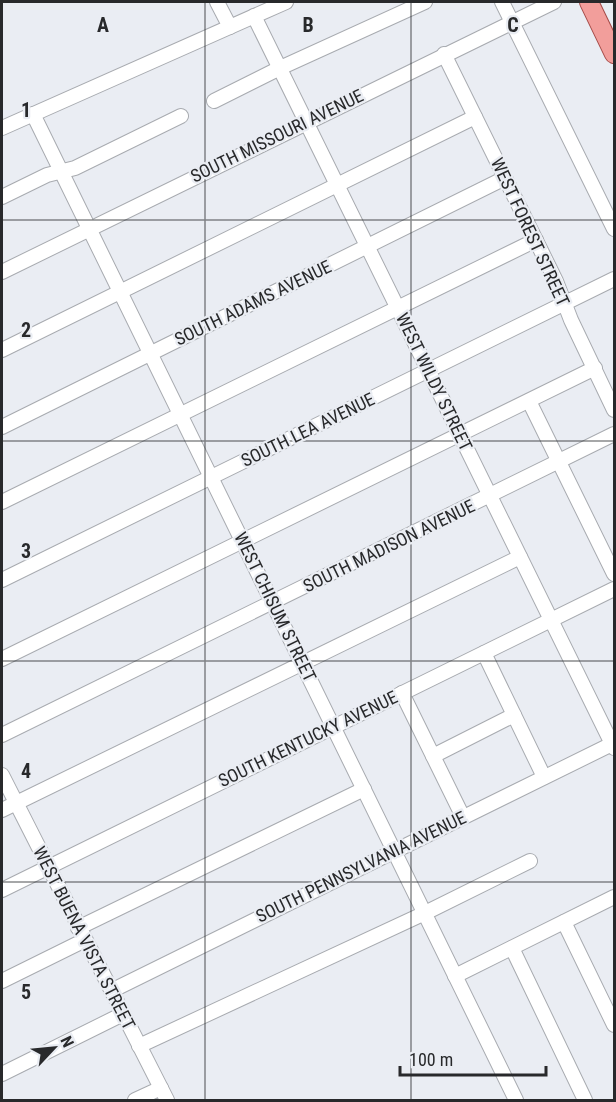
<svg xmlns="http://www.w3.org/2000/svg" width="616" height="1102" font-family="'Roboto Condensed',sans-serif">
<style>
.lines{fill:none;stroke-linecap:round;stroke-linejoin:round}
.minor-casing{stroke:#a8abb0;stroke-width:16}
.major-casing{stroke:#a54b48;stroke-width:20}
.minor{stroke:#fff;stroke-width:14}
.major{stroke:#f29e9b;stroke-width:18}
.grid{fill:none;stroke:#28292b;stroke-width:1.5;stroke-opacity:0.55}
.labels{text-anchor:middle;stroke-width:4.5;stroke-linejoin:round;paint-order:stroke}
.street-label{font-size:18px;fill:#28292b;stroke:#eaedf3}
.grid-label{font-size:20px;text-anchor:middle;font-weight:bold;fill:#28292b;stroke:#eaedf3;stroke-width:4.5;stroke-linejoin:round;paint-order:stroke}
</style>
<rect width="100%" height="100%" fill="#eaedf3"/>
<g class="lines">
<defs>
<g id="minor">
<path d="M217,2l13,25"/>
<path d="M502,2l112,227"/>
<path d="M254,16l360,732"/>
<path d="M444,54l112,227 15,39 43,90"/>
<path d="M214,101l66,-33 145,-66"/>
<path d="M33,114l483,986"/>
<path d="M2,128l284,-126"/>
<path d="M2,197l45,-22 28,-7 106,-52"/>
<path d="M2,272l552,-270"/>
<path d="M2,350l473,-233"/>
<path d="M529,401l85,173"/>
<path d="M2,427l503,-249"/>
<path d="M2,502l534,-262"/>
<path d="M2,580l612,-301"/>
<path d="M484,653l60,124"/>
<path d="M2,659l593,-291"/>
<path d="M402,693l61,124"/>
<path d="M2,735l612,-301"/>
<path d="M433,756l81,-41"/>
<path d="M2,775l165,325"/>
<path d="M2,810l518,-253"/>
<path d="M2,890l612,-301"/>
<path d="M564,922l50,103"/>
<path d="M78,928l286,-139"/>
<path d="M512,948l73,152"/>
<path d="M455,976l159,-79"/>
<path d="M2,981l83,-41"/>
<path d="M111,991l501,-247"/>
<path d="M139,1046l286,-133 105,-52"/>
<path d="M2,1074l121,-60"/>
<path d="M135,1100l26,-12"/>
</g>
<path id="major" d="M589,2l25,52"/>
</defs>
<use href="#minor" class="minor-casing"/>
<use href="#major" class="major-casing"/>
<use href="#minor" class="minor"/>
<use href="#major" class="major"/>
</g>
<path class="grid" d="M205,2v1098M411,2v1098M2,220h612M2,441h612M2,661h612M2,882h612"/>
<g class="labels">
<g class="street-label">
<text transform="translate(277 136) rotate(-26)" y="6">SOUTH MISSOURI AVENUE</text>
<text transform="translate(530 232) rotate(65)" y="6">WEST FOREST STREET</text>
<text transform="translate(253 303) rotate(-26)" y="6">SOUTH ADAMS AVENUE</text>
<text transform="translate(434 382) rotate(64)" y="6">WEST WILDY STREET</text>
<text transform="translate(308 430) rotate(-26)" y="6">SOUTH LEA AVENUE</text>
<text transform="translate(389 546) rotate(-26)" y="6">SOUTH MADISON AVENUE</text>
<text transform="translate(275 607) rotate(64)" y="6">WEST CHISUM STREET</text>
<text transform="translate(308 739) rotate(-26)" y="6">SOUTH KENTUCKY AVENUE</text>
<text transform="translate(361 867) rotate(-26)" y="6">SOUTH PENNSYLVANIA AVENUE</text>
<text transform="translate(84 938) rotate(63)" y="6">WEST BUENA VISTA STREET</text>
</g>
</g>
<g class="grid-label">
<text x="103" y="32">A</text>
<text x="308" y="32">B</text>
<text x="513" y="32">C</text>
<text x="26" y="117">1</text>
<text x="26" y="337">2</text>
<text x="26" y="558">3</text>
<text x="26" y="778">4</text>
<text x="26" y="999">5</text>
</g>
<rect width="616" height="1102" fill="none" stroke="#28292b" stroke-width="6"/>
<g transform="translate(54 1048) rotate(64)" stroke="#eaedf3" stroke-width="4.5" paint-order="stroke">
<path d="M0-4.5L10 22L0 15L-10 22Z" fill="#28292b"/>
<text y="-9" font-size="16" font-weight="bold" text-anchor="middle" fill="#28292b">N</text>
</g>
<path d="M400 1066v9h146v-9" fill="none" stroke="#28292b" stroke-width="3"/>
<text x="409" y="1066" font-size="18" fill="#28292b" stroke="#eaedf3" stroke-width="4.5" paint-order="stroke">100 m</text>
</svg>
